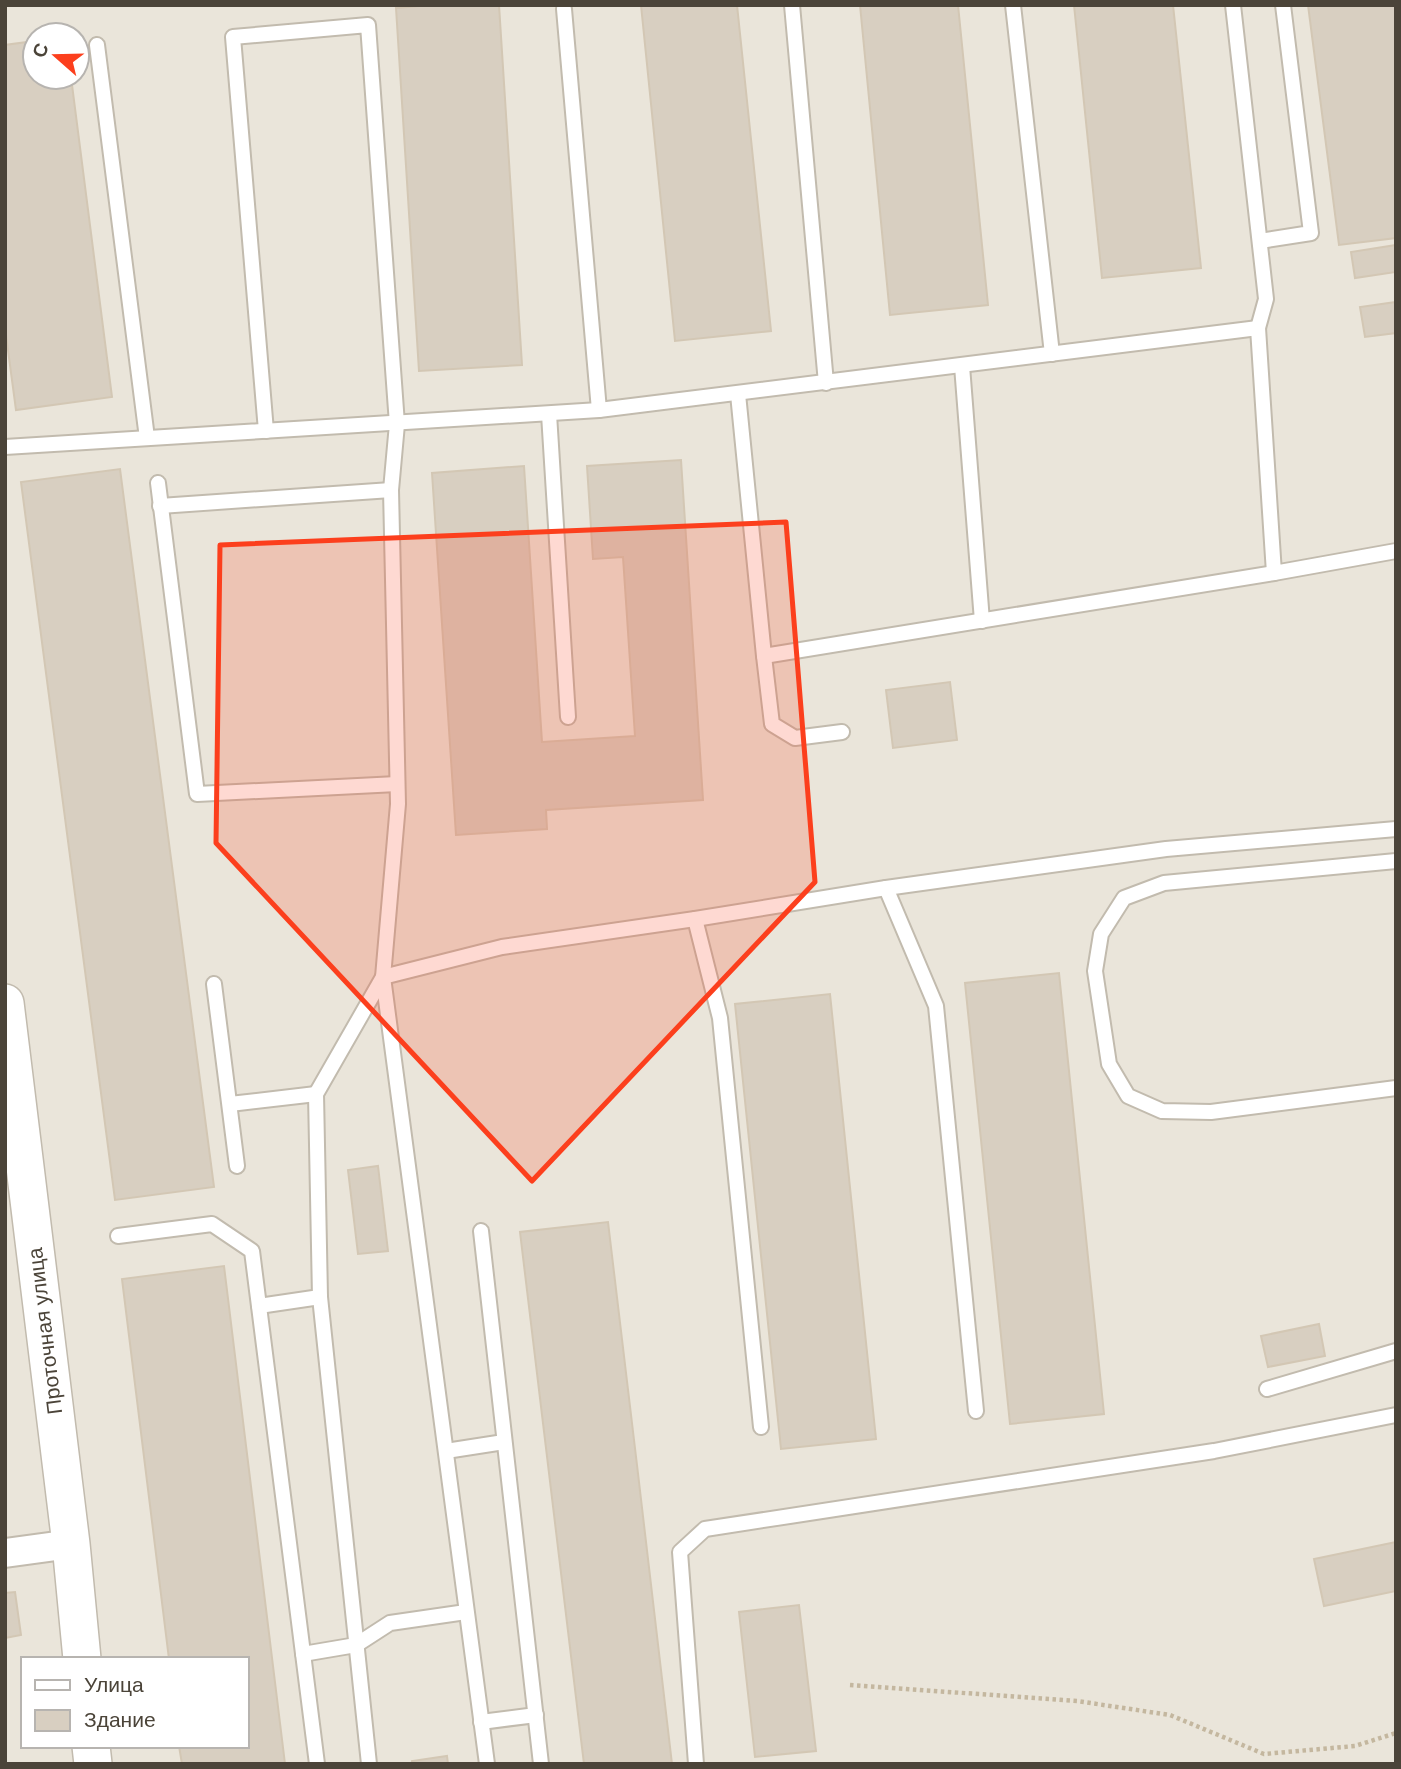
<svg xmlns="http://www.w3.org/2000/svg" width="1401" height="1769" font-family="Helvetica,sans-serif">
<style>
.residential{fill:#eae5da;fill-rule:evenodd}
.building{fill:#d8cfc1;stroke:#d3c7b4;stroke-width:2}
.lines{fill:none;stroke-linecap:round;stroke-linejoin:round}
.service-casing{stroke:#c2bbae;stroke-width:18}
.minor-casing{stroke:#c2bbae;stroke-width:32}
.tertiary-casing{stroke:#c2bbae;stroke-width:40}
.path{stroke:#c4b79f;stroke-width:4.5;stroke-dasharray:3.5 3.5;stroke-linecap:butt}
.service{stroke:#fff;stroke-width:14}
.minor{stroke:#fff;stroke-width:28}
.tertiary{stroke:#fff;stroke-width:37}
.marked{fill:#fc3f1d;fill-opacity:0.2;stroke:#fc3f1d;stroke-width:5;stroke-linejoin:round}
.labels{text-anchor:middle;stroke-width:6;stroke-linejoin:round;paint-order:stroke}
.street-label{font-size:21px;fill:#4b4439;stroke:#fff}
</style>
<rect width="100%" height="100%" fill="#f6f3ec"/>
<path class="residential" d="M5,5h1391v1759h-1391zM35,35h42v42h-42zM23,1659h224v87h-224z"/>
<g class="building">
<path d="M431,5h68l23,360 -103,6 -23,-363z"/>
<path d="M641,5h96l34,326 -96,10z"/>
<path d="M860,5h98l30,300 -98,10z"/>
<path d="M1074,5h99l28,263 -99,10z"/>
<path d="M1308,5h88v233l-57,7z"/>
<path d="M35,41v36h36l41,320 -96,13 -11,-82v-283z"/>
<path d="M1396,245v27l-41,6 -4,-26z"/>
<path d="M1396,302v31l-31,4 -5,-30z"/>
<path d="M681,460l22,340 -157,10 1,19 -91,6 -24,-362 92,-7 18,276 93,-6 -12,-179 -30,2 -6,-93z"/>
<path d="M120,469l94,718 -99,13 -94,-718z"/>
<path d="M950,682l7,58 -64,8 -7,-58z"/>
<path d="M1059,973l45,441 -94,10 -45,-441z"/>
<path d="M830,994l46,445 -95,10 -46,-445z"/>
<path d="M378,1166l10,85 -30,3 -10,-84z"/>
<path d="M608,1222l29,243 35,299h-88l-64,-532z"/>
<path d="M224,1266l61,498h-103l-3,-18h68v-87h-78l-47,-380z"/>
<path d="M1319,1324l6,32 -57,11 -7,-31z"/>
<path d="M1396,1542v49l-72,15 -10,-47z"/>
<path d="M15,1592l6,43 -16,3v-45z"/>
<path d="M799,1605l17,146 -61,6 -16,-145z"/>
<path d="M447,1756l1,8h-36v-3z"/>
</g>
<g class="lines">
<defs>
<g id="service">
<path d="M792,5l34,378"/>
<path d="M1013,5l39,349"/>
<path d="M1233,5l33,294 -8,29"/>
<path d="M564,9l35,401"/>
<path d="M97,45l50,393"/>
<path d="M1260,241l51,-8 -28,-228"/>
<path d="M962,366l20,255"/>
<path d="M738,394l26,262 510,-83"/>
<path d="M549,414l19,303"/>
<path d="M266,431l-33,-394 135,-12 29,399 -6,66 7,314 -15,173 104,787"/>
<path d="M5,447l594,-37 659,-82 16,245 122,-22"/>
<path d="M158,483l39,311 200,-10"/>
<path d="M160,506l231,-16"/>
<path d="M764,656l8,68 23,14 47,-6"/>
<path d="M1396,861l-232,22 -40,15 -23,36 -6,37 14,93 19,32 34,15 49,1 185,-24"/>
<path d="M886,888l50,118 40,405"/>
<path d="M695,919l25,99 41,409"/>
<path d="M214,984l23,182"/>
<path d="M230,1104l86,-10"/>
<path d="M481,1231l60,533"/>
<path d="M118,1236l94,-12 40,27 65,513"/>
<path d="M259,1306l61,-9"/>
<path d="M1267,1389l129,-38"/>
<path d="M446,1451l58,-9"/>
<path d="M303,1654l53,-9 34,-22 76,-11"/>
<path d="M481,1722l55,-7"/>
<path d="M369,1764l-49,-467 -4,-203 67,-117 119,-30 193,-28 191,-31 280,-39 230,-20"/>
<path d="M696,1764l-16,-212 25,-23 509,-78 182,-36"/>
</g>
<path id="minor" d="M5,1553l66,-9"/>
<g id="tertiary">
<path d="M5,1003l66,541 11,115"/>
<path d="M91,1746l2,18"/>
</g>
</defs>
<use href="#service" class="service-casing"/>
<use href="#minor" class="minor-casing"/>
<use href="#tertiary" class="tertiary-casing"/>
<path class="path" d="M850,1685l227,16 93,14 94,39 91,-8 41,-13"/>
<use href="#service" class="service"/>
<use href="#minor" class="minor"/>
<use href="#tertiary" class="tertiary"/>
</g>
<path class="marked" d="M786,522l29,360 -283,299 -316,-338 4,-298z"/>
<g class="labels">
<g class="street-label">
<text transform="translate(45 1331) rotate(-97)" y="7">Проточная улица</text>
</g>
</g>
<rect width="1401" height="1769" fill="none" stroke="#4b4439" stroke-width="14"/>
<rect x="21" y="1657" width="228" height="91" fill="#ffffff" stroke="#b7b4b0" stroke-width="2"/>
<rect x="35" y="1680" width="35" height="10" fill="#ffffff" stroke="#b7b4b0" stroke-width="2"/>
<text x="84" y="1692" font-size="21" fill="#4b4439">Улица</text>
<rect x="35" y="1710" width="35" height="21" fill="#d8cfc1" stroke="#b7b4b0" stroke-width="2"/>
<text x="84" y="1727" font-size="21" fill="#4b4439">Здание</text>
<g transform="translate(56 56) rotate(290)"><circle r="33" fill="#ffffff" stroke="#b7b4b0" stroke-width="2"/>
<path d="M0-5L12 26L0 18L-12 26Z" fill="#fc3f1d"/>
<text y="-10" font-size="19" font-weight="bold" text-anchor="middle" fill="#4b4439">С</text>
</g>
</svg>
